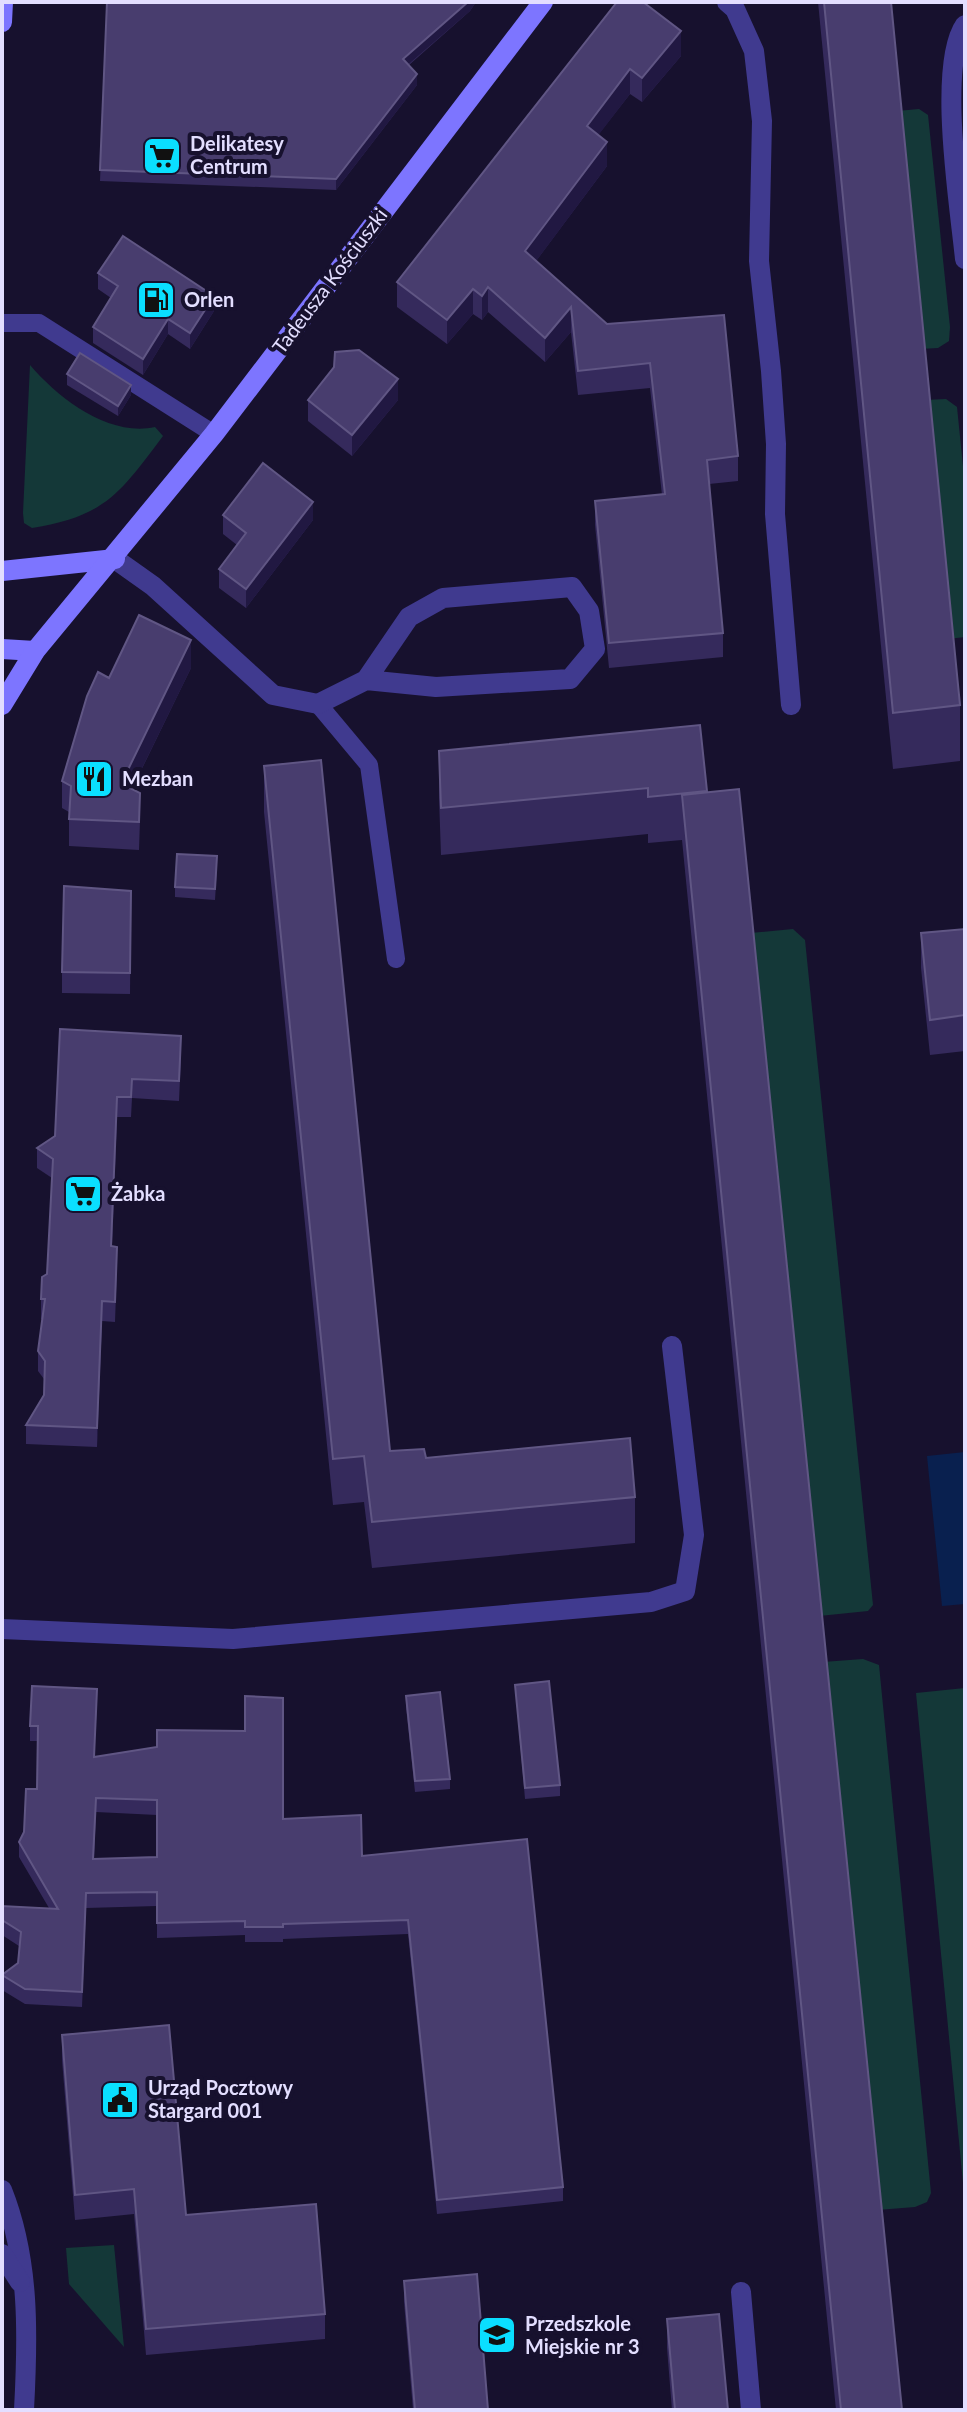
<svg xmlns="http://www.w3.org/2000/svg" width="967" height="2412" font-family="Lato,sans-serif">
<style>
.green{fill:#143838}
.water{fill:#09204f}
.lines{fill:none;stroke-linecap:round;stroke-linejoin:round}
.lane{stroke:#403a8f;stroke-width:18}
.street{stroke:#403a8f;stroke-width:20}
.secondary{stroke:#7d75ff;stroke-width:20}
.wall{fill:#352a5c;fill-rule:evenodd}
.shaded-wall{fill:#211842}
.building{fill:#483d6e;stroke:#605684;stroke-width:2;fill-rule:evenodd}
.labels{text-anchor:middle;stroke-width:8;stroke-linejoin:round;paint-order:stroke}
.poi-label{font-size:20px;font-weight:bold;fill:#e3deff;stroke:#17112e;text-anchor:start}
.street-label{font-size:20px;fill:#e3deff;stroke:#17112e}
</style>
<rect width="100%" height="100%" fill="#17112e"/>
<g class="green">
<path d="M919,109l9,6 22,212 -1,14 -11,7 -18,1 -23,-238z"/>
<path d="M30,365c29,34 79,72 125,62l8,9c-43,57 -57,80 -131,92l-8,-5 -1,-10z"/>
<path d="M946,399l11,8 8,79v151l-17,2 -23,-239z"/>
<path d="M793,929l12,11 68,665 -5,6 -49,5 -69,-683z"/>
<path d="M863,1659l16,6 52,528 -4,9 -12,5 -38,3 -54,-548z"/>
<path d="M965,1688v516l-49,-511z"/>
<path d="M114,2245l10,102 -55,-63 -3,-36z"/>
</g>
<path class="water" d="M965,1452v152l-23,2 -15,-150z"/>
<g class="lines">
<g class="lane">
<path d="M2,323h37l175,111"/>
<path d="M318,704l51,61 27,194"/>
</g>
<g class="street">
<path d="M727,2l8,7 19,42 8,70 -3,140 12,110 5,73 -1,70 16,191"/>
<path d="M965,25c-28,40 -5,182 0,234"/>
<path d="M115,559l38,27 120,109 45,9 48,-24 70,7 134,-8 25,-30 -6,-38 -17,-24 -129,11 -34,19 -43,63"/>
<path d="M2,1629l231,10 418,-37 34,-11 9,-56 -22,-189"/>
<path d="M2,2190c28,70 26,146 22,220"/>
<path d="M2,2254l18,28"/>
<path d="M741,2292l10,118"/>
</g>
<g class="secondary">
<path d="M2,22l1,-20"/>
<path d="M2,571l113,-12"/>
<path d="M2,649l33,2"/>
<path d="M2,705l33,-54 179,-217 329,-432"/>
</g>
</g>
<g class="wall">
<path d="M107,2h369l-6,9 -61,54 8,20 -81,105 -236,-9z"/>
<path d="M617,2l64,54 -39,46 -12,-8 -32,41 9,31 -71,95 71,63 117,-9 14,141v25l-29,3 14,149v24l-114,11 -14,-143v-24l67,-6 -12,-107 -72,7 -7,-63 -26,30 -57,-50 -6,8 -9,-6 -26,30 -50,-37v-25z"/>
<path d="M818,2h73l69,703v56l-67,8z"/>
<path d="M98,273l116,38 -24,38 -22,-15 -25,41 -50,-32v-16l18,-29 -13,-9z"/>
<path d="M67,374l64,21 -13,21 -51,-31z"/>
<path d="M308,400h90l-46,56 -44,-35z"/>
<path d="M223,515l90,5 -67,88 -27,-20v-19l18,-24 -14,-11z"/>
<path d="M191,668l-59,121 8,31 -1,30 -70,-4v-34l-7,-4v-27l47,-103z"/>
<path d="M439,751l268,41 195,1618h-66l-154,-1570 -34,3v-9l-207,21 -2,-57z"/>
<path d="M264,766l126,685 245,46v46l-263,25 -8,-66 -31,3 -69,-693z"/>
<path d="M217,867l-2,33 -40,-3v-10z"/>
<path d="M131,891l-1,103 -68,-1v-21z"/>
<path d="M965,929v122l-35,4 -9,-87v-35z"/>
<path d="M60,1029l121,27 -2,45 -47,-3 -1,19h-14l-5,129 5,20 -2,56 -13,-1 -5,126 -71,-3v-19l18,-30v-16l-6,-8v-20l4,-32h-1v-20l6,-25 5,-96 -15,-10v-20l18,-12z"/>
<path d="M515,1685l45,100v11l-35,3z"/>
<path d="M406,1696l44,83v10l-35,3 -9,-85z"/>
<path d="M97,1704l-3,53 189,62 79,37 165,-17 36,348v14l-126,13 -29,-280 -125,5v3h-38v-7l-88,3v-32l-71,2 -4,99 -57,-3 -23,-14v-16l16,-11 1,-17 -17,-11v-29l47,2 -30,-51v-15l5,-10 13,-43 1,-48h-8v-15zM96,1812l61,3v42l-63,2z"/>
<path d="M62,2035l124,180 139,99v25l-179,16 -12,-141 -59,6 -13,-160z"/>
<path d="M404,2281l84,129h-75l-9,-108z"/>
<path d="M667,2319l61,91h-56l-5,-62z"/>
</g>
<g class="shaded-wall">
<path d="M468,2h8l-6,9 -67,58v-10z"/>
<path d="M681,31v25l-39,46v-24z"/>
<path d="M630,69v25l-43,56v-24z"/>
<path d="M417,74v11l-81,105v-11z"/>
<path d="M607,142v24l-82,110v-25z"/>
<path d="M488,287v25l-6,8v-24z"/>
<path d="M473,289v25l-26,30v-24z"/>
<path d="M214,296v15l-24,38v-16z"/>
<path d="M571,307v25l-26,30v-24z"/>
<path d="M168,319v15l-25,41v-16z"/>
<path d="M398,379v21l-46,56v-21z"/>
<path d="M131,385v10l-13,21v-10z"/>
<path d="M313,502v18l-67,88v-19z"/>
<path d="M191,640v28l-68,139v-27z"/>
<path d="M117,1097v20l-6,149v-20z"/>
<path d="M102,1301v20l-5,126v-19z"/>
</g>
<g class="building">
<path d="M107,2h361l-65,57 14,15 -81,105 -236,-9z"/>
<path d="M617,2h26l38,29 -39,47 -12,-9 -43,57 20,16 -82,109 82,73 117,-9 14,141 -31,4 16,173 -114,10 -14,-142 70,-7 -15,-131 -72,8 -7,-64 -26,31 -57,-51 -6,9 -9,-7 -26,31 -50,-38z"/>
<path d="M824,2h67l69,703 -67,8z"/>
<path d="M123,236l91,60 -24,37 -22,-14 -25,40 -50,-32 25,-41 -20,-13z"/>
<path d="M359,350l39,29 -46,56 -44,-35 26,-33 1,-15z"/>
<path d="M80,353l51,32 -13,21 -51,-32z"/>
<path d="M263,463l50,39 -67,87 -27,-20 27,-36 -23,-18z"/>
<path d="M139,615l52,25 -68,140 1,5 16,8 -1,29 -70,-3 2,-33 -9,-5 25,-85 11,-24 11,6z"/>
<path d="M700,725l7,66 -59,6v-9l-207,20 -2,-57z"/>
<path d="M321,760l69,691 34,-2 2,9 204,-20 5,59 -263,25 -8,-66 -31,3 -69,-693z"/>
<path d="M739,789l163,1621h-61l-159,-1615z"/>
<path d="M177,854l40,2 -2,33 -40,-2z"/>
<path d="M64,886l67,5 -1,82 -68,-1z"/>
<path d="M965,929v86l-35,5 -9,-87z"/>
<path d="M60,1029l121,7 -2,45 -47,-2 -1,18h-14l-6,149 6,1 -2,55 -13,-1 -5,127 -71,-3 18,-30 1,-34 -7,-10 7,-52h-4l1,-22 5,-3 6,-115 -16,-11 18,-12z"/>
<path d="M549,1681l11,104 -35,3 -10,-103z"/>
<path d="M32,1686l65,3 -3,68 63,-10v-17l88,1v-35l38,2v121l78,-4 1,41 165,-17 36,348 -126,13 -29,-280 -125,4v3h-38v-6l-88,2v-31l-71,1 -4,99 -57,-3 -23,-14 16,-12 3,-31 -19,-12v-14l56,3 -39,-67 5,-10 2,-43h11l1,-63h-8zM96,1798l61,2v57l-64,2z"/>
<path d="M440,1692l10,87 -35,2 -9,-85z"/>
<path d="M169,2025l17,190 130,-11 9,110 -179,15 -12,-140 -59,6 -13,-160z"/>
<path d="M477,2274l11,136h-73l-11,-129z"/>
<path d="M719,2314l9,96h-53l-8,-91z"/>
</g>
<defs>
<symbol id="supermarket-square" viewBox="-11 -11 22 22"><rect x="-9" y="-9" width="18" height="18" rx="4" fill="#0adfff" stroke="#17112e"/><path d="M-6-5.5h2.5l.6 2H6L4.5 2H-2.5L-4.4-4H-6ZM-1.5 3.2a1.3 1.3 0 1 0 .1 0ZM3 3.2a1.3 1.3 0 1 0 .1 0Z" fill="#111"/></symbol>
<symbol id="fuel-square" viewBox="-11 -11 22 22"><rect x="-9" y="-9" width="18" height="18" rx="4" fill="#0adfff" stroke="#17112e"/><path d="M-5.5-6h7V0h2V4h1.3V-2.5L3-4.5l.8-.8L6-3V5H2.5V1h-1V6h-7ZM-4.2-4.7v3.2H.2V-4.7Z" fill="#111"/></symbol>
<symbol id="restaurant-square" viewBox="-11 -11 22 22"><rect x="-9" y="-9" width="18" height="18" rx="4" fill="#0adfff" stroke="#17112e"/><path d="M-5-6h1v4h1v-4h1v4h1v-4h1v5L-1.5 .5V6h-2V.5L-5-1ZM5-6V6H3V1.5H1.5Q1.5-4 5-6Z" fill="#111"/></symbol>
<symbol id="civic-square" viewBox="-11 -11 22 22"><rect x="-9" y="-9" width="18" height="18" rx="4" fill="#0adfff" stroke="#17112e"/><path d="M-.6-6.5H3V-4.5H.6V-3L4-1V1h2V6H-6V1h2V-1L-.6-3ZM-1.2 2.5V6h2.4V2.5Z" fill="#111"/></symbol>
<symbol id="school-square" viewBox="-11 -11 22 22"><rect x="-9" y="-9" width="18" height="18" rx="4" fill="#0adfff" stroke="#17112e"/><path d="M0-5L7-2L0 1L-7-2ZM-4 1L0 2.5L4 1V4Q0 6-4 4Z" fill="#111"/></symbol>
</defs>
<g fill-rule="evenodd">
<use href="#supermarket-square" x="140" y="134" width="44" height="44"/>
<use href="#fuel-square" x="134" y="278" width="44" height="44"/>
<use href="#restaurant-square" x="72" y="757" width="44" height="44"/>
<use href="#supermarket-square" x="61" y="1172" width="44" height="44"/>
<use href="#civic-square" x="98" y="2078" width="44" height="44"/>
<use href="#school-square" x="475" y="2313" width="44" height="44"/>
</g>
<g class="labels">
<g class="poi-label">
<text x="190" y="151">Delikatesy<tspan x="190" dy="23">Centrum</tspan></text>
<text x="184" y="307">Orlen</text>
<text x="122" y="786">Mezban</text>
<text x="111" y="1201">Żabka</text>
<text x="148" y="2095">Urząd Pocztowy<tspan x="148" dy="23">Stargard 001</tspan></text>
<text x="525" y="2331">Przedszkole<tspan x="525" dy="23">Miejskie nr 3</tspan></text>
</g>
<g class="street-label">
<text transform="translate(330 281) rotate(-53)" y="7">Tadeusza Kościuszki</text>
</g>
</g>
<rect width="967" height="2412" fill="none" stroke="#e3deff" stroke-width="8"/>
</svg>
